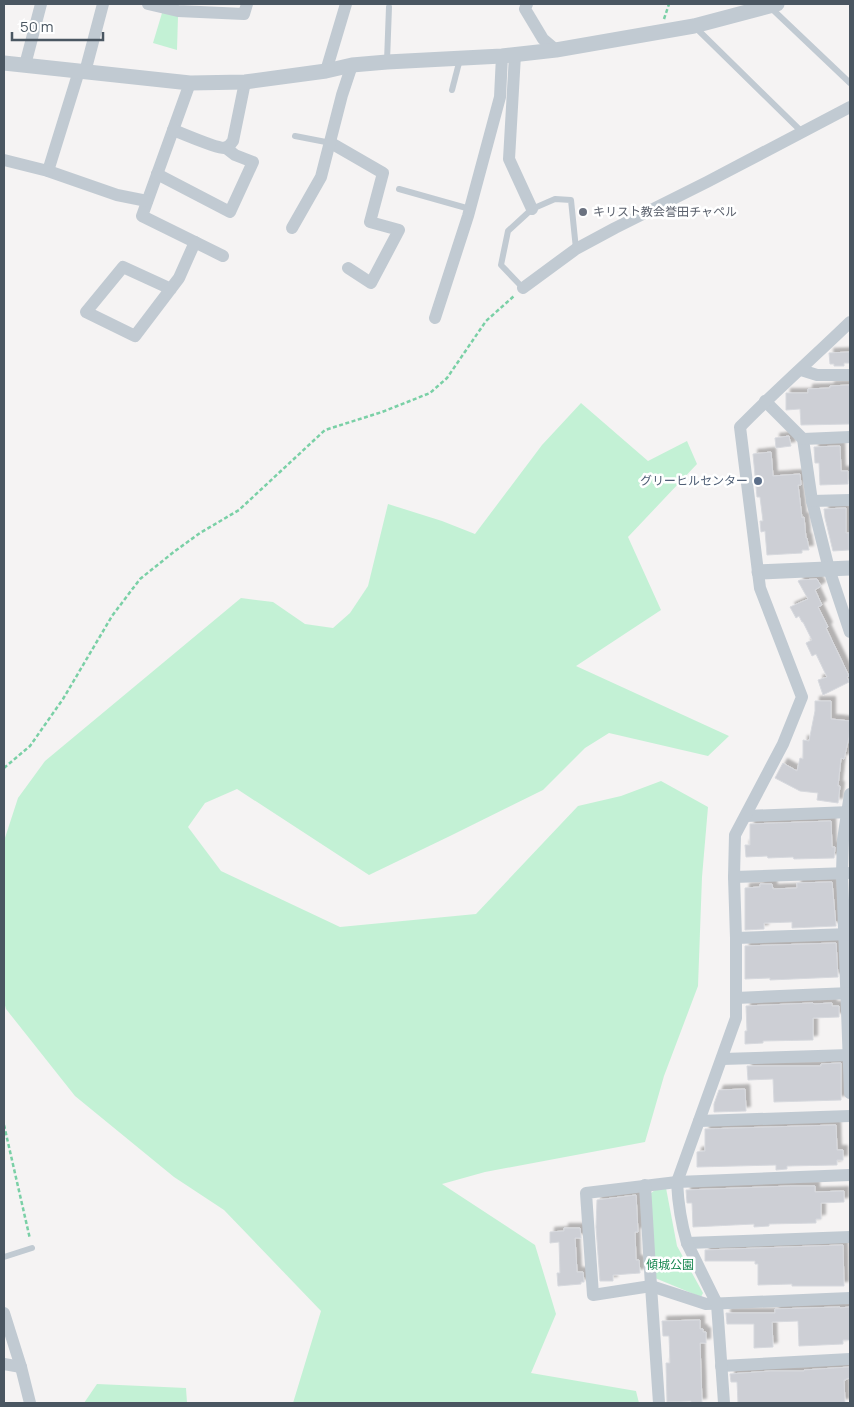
<svg xmlns="http://www.w3.org/2000/svg" width="854" height="1407" font-family="Manrope,'Noto Sans JP',sans-serif">
<style>
.green{fill:#c3f1d5}
.building{fill:#cdcfd5;stroke:#d7d9de;filter:url(#shadow)}
.lines{fill:none;stroke-linecap:round;stroke-linejoin:round}
.path{stroke:#7ad0a6;stroke-width:2.5;stroke-dasharray:4 2.5;stroke-linecap:butt}
.service{stroke:#c1cad2;stroke-width:6}
.minor{stroke:#c1cad2;stroke-width:12}
.tertiary{stroke:#c1cad2;stroke-width:15}
.worship-dot{fill:#6b7280;stroke:#fff;stroke-width:2}
.service-dot{fill:#5c6f8a;stroke:#fff;stroke-width:2}
.labels{text-anchor:middle;stroke-width:5;stroke-linejoin:round;paint-order:stroke}
.worship-label{font-size:12px;fill:#5b616d;stroke:#fff;text-anchor:start}
.service-label{font-size:12px;fill:#4e5e75;stroke:#fff;text-anchor:end}
.park-label{font-size:12px;fill:#17864f;stroke:#fff}
</style>
<defs>
<filter id="shadow"><feDropShadow dx="4.5" dy="-4.5" stdDeviation="1" flood-color="#0004"/></filter>
</defs>
<rect width="100%" height="100%" fill="#f5f3f3"/>
<g class="green">
<path d="M162,13l16,3 -1,34 -24,-7z"/>
<path d="M581,403l67,58 39,-20 10,23 -69,73 33,73 -85,56 153,70 -21,20 -99,-23 -24,15 -42,42 -93,46 -81,39 -132,-86 -32,14 -17,24 33,44 119,56 136,-13 102,-108 43,-10 40,-15 47,26 -6,70 -4,109 -34,90 -19,66 -160,30 -43,12 93,61 21,69 -25,59 105,18 3,12h-346l28,-92 -97,-101 -50,-33 -99,-81 -69,-87 -2,-7v-161l14,-43 27,-37 196,-163 32,4 32,22 28,4 17,-15 18,-27 20,-82 54,17 33,13 67,-89z"/>
<path d="M666,1188l11,58 26,47 -2,4 -46,-19 -5,-84 5,-4z"/>
<path d="M97,1384l89,4 1,15h-103z"/>
</g>
<g class="building">
<path d="M850,352v11h-6v3h-10v-2h-4l-1,-11z"/>
<path d="M850,385v39l-49,1 -1,-16 -14,1v-17h22v-4l22,-1v-2z"/>
<path d="M789,436l2,10 -15,2 -1,-10z"/>
<path d="M840,446l1,25h7v13l-28,1 -1,-22h-4l-1,-16z"/>
<path d="M771,452l2,24 27,-2 1,11h-3l4,33 2,-1 2,21h1l2,12h-7v3l-35,2 -2,-24 -4,1 -1,-11h3l-3,-24h-3l-4,-43z"/>
<path d="M846,508v25h3v17l-16,1 -8,-33 -1,-9z"/>
<path d="M817,579l4,7 -6,4 7,15 -4,2 10,20 -2,1 23,48 -2,1 2,5 -26,13 -5,-15 9,-3 -11,-23 -4,2 -6,-13 6,-3 -9,-18h-1l-3,-6 -3,2 -6,-11 18,-8 -10,-18 2,-1z"/>
<path d="M815,701h16v18l19,2 -1,16 -5,22 -3,-1 -3,28h2l-2,17 -21,-3 1,-7 -18,-2 -25,-13 8,-15 14,8 3,-13 3,1v-19l6,1 6,-30z"/>
<path d="M831,821l1,26h3l-1,11 -40,1 -1,-2 -25,1 -1,-2 -21,1 -1,-12h5v-21z"/>
<path d="M832,882l4,44 -44,2v-6l-28,1v6l-19,1v-42l15,-1v-3h12l1,5 24,-1v-5z"/>
<path d="M836,943l2,34 -68,3v-2l-25,1v-33z"/>
<path d="M813,1003l1,1 18,-1v3h7v11l-26,1v22l-50,1v2l-18,1v-13h2l-1,-25z"/>
<path d="M841,1063v37l-67,2 -1,-23 -25,1 -1,-14h74v-2z"/>
<path d="M745,1089l1,22 -32,1v-8l5,-14z"/>
<path d="M836,1125l1,25h6v10h-6v5l-50,1v3l-11,1v-5l-79,2v-15l8,-1v-22z"/>
<path d="M791,1186h24v6l29,-1v11l-23,1v16h-5v4l-47,1v2l-15,1v-3l-61,3 -1,-24h-5l-1,-13z"/>
<path d="M636,1195l2,37h-3l1,28h3l1,13 -27,2v6h-13l-4,-54 1,-27z"/>
<path d="M564,1228h16l1,10h-6l2,34h6l1,10h-3v2l-23,2 -1,-13h3l-1,-31 -9,1v-11l14,-1z"/>
<path d="M843,1245l1,41h-52v-2l-34,1v-21h-3v-3h-50v-11z"/>
<path d="M840,1307v1l10,-1v33h-7v4l-44,2 -1,-25 -26,1 1,25 -19,1v-24h-27l-1,-11h49v-4z"/>
<path d="M700,1320v9h3v3h3v11h-6l2,60h-11v-2l-24,1 -1,-39h4l-1,-27h-6l-1,-15z"/>
<path d="M850,1367v11l-4,1v1h-2l1,23h-107l-1,-21h-6l-1,-8 41,-3h33v-1z"/>
</g>
<g class="lines">
<g class="path">
<path d="M664,19l5,-15"/>
<path d="M4,768l26,-22 33,-47 49,-83 28,-37 35,-28 25,-18 39,-23 86,-80 57,-18 48,-19 17,-15 39,-57 28,-25"/>
<path d="M4,1125l26,114"/>
</g>
<g class="service">
<path d="M770,7l80,76"/>
<path d="M695,27l107,105"/>
<path d="M387,61l2,-54"/>
<path d="M452,90l8,-31"/>
<path d="M295,136l36,7"/>
<path d="M399,189l71,20"/>
<path d="M523,288l-22,-23 7,-34 24,-22 23,-10 16,1 5,49"/>
<path d="M4,1257l28,-9"/>
</g>
<g class="minor">
<path d="M148,4l30,7 66,3 3,-10"/>
<path d="M527,4l-2,5 18,30 13,11"/>
<path d="M515,55l-6,104 23,50"/>
<path d="M25,65l16,-61"/>
<path d="M326,71l20,-67"/>
<path d="M85,72l18,-68"/>
<path d="M190,83l-48,133 81,40"/>
<path d="M173,130c11,4 42,18 51,18 5,-1 7,-4 9,-7l12,-59"/>
<path d="M331,143l52,30 -13,49 29,8 -28,53 -23,-15"/>
<path d="M4,160l44,11 69,24 30,6"/>
<path d="M48,171l31,-100"/>
<path d="M157,174l73,38 23,-50 -18,-7 -9,-7"/>
<path d="M292,228l29,-51 21,-82 10,-30"/>
<path d="M523,288l53,-39 39,-21 92,-46 143,-75"/>
<path d="M171,289l-48,-22 -37,45 49,24 44,-58 16,-36"/>
<path d="M435,318l33,-102 32,-119 2,-41"/>
<path d="M801,370l16,5h33"/>
<path d="M765,401l38,38 9,62 17,68 21,63"/>
<path d="M803,439l47,-2"/>
<path d="M812,501l38,-1"/>
<path d="M850,794l-7,46 -1,33 8,220"/>
<path d="M746,816l104,-4"/>
<path d="M734,877l114,-4"/>
<path d="M736,938l114,-4"/>
<path d="M736,998l114,-5"/>
<path d="M722,1059l128,-4"/>
<path d="M699,1121l151,-5"/>
<path d="M850,1175l-173,7 -91,11 7,102 58,-9 55,18 144,-6"/>
<path d="M645,1185l6,101 8,117"/>
<path d="M687,1243l163,-6"/>
<path d="M4,1313l17,54 9,36"/>
<path d="M4,1364l17,3"/>
<path d="M721,1366l129,-7"/>
<path d="M724,1403l-7,-99 -30,-61c-6,-20 -9,-41 -10,-61l59,-164v-80l-2,-61 1,-42 48,-91 19,-47 -42,-109 -20,-161c35,-36 74,-70 110,-105"/>
</g>
<g class="tertiary">
<path d="M4,63l186,20 55,-1 81,-11 26,-6 35,-3 115,-6 54,-6 138,-24 83,-22"/>
<path d="M759,572l91,-4"/>
</g>
</g>
<circle class="worship-dot" cx="583" cy="212" r="5"/>
<circle class="service-dot" cx="758" cy="481" r="5"/>
<g class="labels">
<g class="worship-label">
<text x="593" y="216">キリスト教会誉田チャペル</text>
</g>
<g class="service-label">
<text x="748" y="485">グリーヒルセンター</text>
</g>
<g class="park-label">
<text x="670" y="1269">傾城公園</text>
</g>
</g>
<rect width="854" height="1407" fill="none" stroke="#4a5661" stroke-width="10"/>
<path d="M12 32v8h91v-8" fill="none" stroke="#4a5661" stroke-width="2.5"/>
<text x="20" y="32" font-size="15" fill="#4a5661" stroke="#ffffff" stroke-width="4" paint-order="stroke">50 m</text>
</svg>
